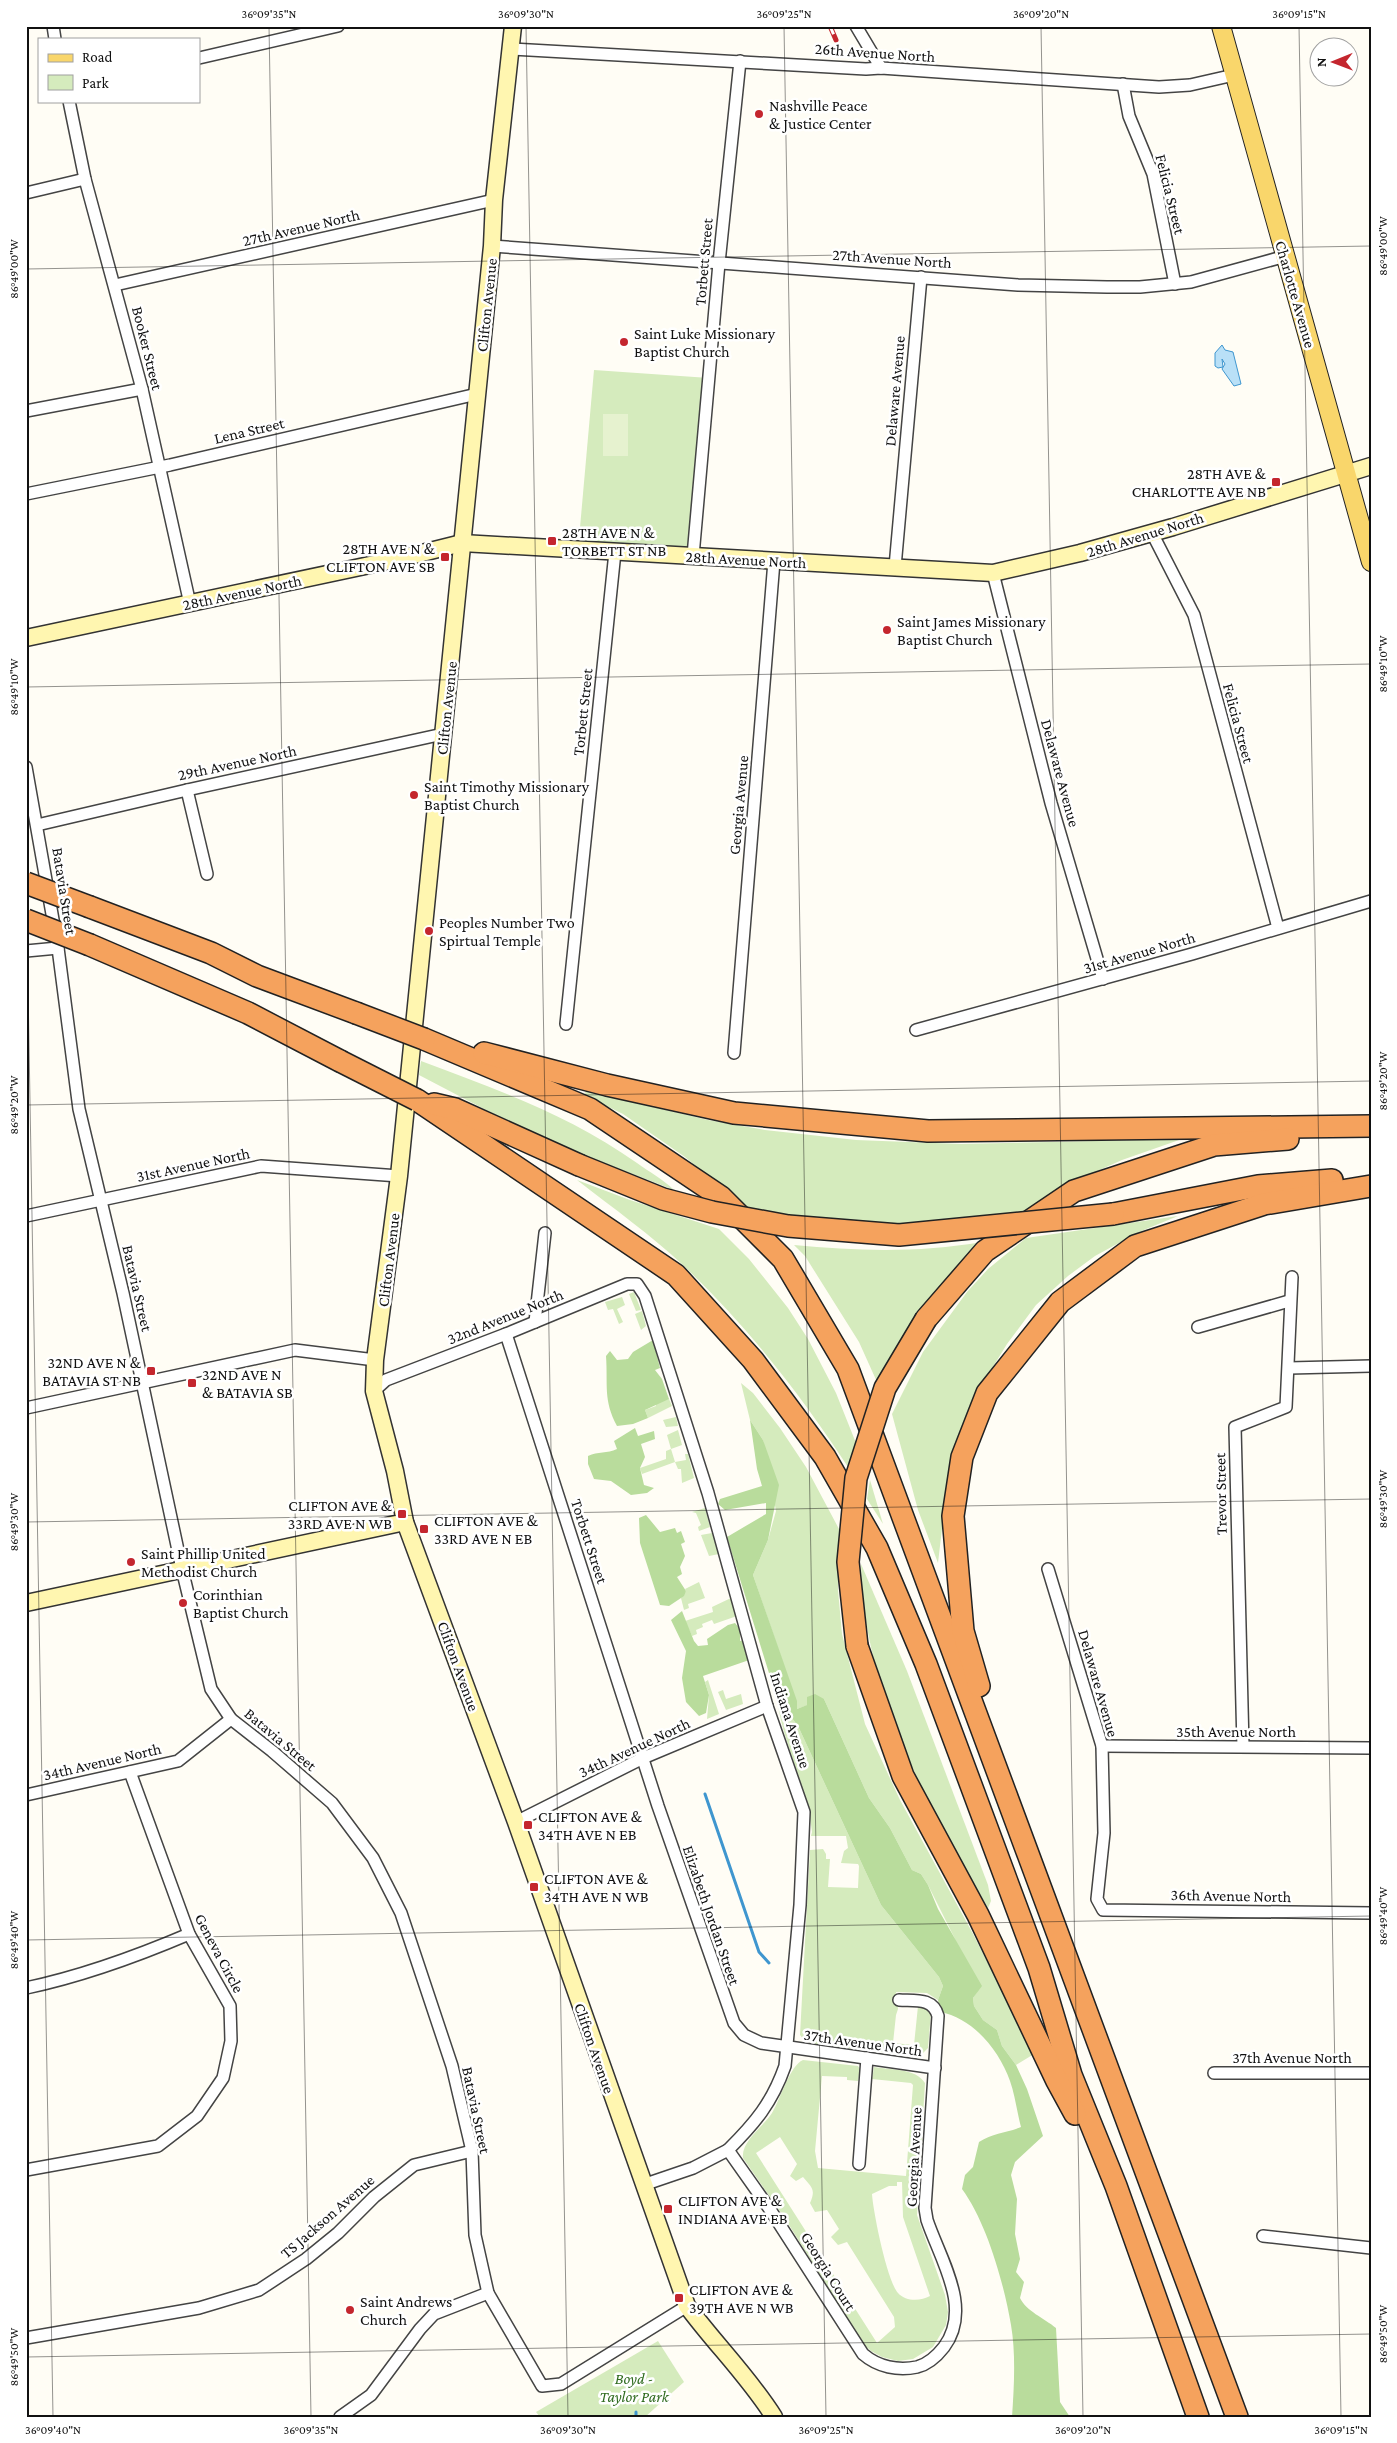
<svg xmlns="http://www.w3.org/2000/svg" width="1397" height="2443" font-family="'Crimson Pro',serif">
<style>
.green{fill:#d5ebbd;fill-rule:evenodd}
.forest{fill:#b9dc9c}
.pitch{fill:#e6f2cf}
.water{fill:#b9e0f7;stroke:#3f96cf}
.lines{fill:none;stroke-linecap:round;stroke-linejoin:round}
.stream{stroke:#3f96cf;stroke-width:3}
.street-casing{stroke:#444;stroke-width:14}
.secondary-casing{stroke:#333;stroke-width:19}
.primary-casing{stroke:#222;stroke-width:20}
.highway-casing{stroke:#222;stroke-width:24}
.street{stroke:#fff;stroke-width:11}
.secondary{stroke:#fff6b0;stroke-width:16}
.primary{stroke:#f9d66b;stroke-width:18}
.highway{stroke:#f5a25d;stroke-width:21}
.rail-casing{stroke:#c4262e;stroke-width:5}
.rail{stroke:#fff;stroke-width:3;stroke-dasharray:9;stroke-linecap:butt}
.highway-bridge-casing{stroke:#222;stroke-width:24;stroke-linecap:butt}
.highway-bridge{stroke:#f5a25d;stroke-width:21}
.ticks{fill:none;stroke:#111;stroke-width:1;stroke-opacity:0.45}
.poi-dot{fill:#c4262e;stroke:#fff;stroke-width:2}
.labels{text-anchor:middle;stroke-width:5;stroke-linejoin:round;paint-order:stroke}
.street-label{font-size:16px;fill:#111;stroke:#fff}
.poi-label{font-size:16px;fill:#111;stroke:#fff;text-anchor:start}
.park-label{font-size:16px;font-style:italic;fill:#2f6b1f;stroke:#fff}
.neatline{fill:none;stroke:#111;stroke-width:2}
.ticks-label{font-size:12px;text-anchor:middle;fill:#111}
</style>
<rect width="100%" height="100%" fill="#fffdf5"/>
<g class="green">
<path d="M594,370l115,8 -16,178 -115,-6z"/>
<path d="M421,1061c77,29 148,54 216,102 12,9 26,16 37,27l-103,-40 -87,-41 -65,-34z"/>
<path d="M586,1091l122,29 57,10 91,10 105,4 221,-5 -60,21 -27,12 -72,41 -121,11h-43l-109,-13 -65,-54 -62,-43 -39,-19z"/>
<path d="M577,1180l53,20 89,29 30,30 39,49 20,31 28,54 20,50 -6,27c-48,-74 -102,-143 -166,-204 -33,-31 -71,-58 -107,-86z"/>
<path d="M1178,1216l-39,16 -44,24 -27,20 -32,29 -29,39 -24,39 -36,103 -9,77 -20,-53 -26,-96 31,-62 44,-60 21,-23 38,-31z"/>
<path d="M982,1242c-44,41 -77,86 -105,140l-18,-40 -54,-86 -11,-11c63,6 125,8 188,-3z"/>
<path d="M634,1292l7,18 -5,1 -7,-17z"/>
<path d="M622,1297l3,8 -8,4 6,13 -4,2 -6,-15 -5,1 -3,-8z"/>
<path d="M642,1311l4,15 -5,4 -6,-16z"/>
<path d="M741,1383l12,10 27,35 26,39 33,62 -1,61 4,44 23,90 35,76 72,132 62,122 -18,11 -14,-19 -5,-16 -14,-10 -9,-14 -1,-8 4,-6 -23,-55 -26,-52 -7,-11 -9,-4 -22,-42 -21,-30 -45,-99 -27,10 -1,-8 -43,-126 15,-35 8,-29 -13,-71 -13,-20z"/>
<path d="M669,1399l3,7 -24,12 -3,-8 11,-4 -1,-4z"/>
<path d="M676,1417l2,9 -12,1 -3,-7z"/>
<path d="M678,1430l4,15 -11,4 4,13 11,-2 -1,-6h3l6,24 -12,5 -1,-14h-3l-3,-7 -33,12 -2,-6 26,-9v-8l5,-2 -4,-14z"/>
<path d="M870,1480l13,44 -16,-25z"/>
<path d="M705,1508l5,19 -11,4 -1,-4 3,-2 -5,-12 -4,-1z"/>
<path d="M712,1533l7,21 -10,2 -8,-21z"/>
<path d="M861,1564l46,107 81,214 3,16 -3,7c-62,-105 -125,-219 -127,-344z"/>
<path d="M699,1582l6,16 -17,6 1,4 -5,2 -3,-12 5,-7 -1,-2z"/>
<path d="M731,1598l6,18 -23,8 -2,-4 -10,4 1,3 -7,3 1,4 -5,2 -7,-15 28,-9 -1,-5z"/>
<path d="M708,1680l11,34 -12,5 2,-24 -4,-13z"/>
<path d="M723,1690l3,9 15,-5 2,10 -17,6 -8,-18z"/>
<path d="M777,1699l21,27 83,179 58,72 4,9 -5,14 -11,-7 -31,-1 2,17 -2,6 -3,28 21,2 4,-39 5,-1 8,7 -3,36 -8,8 -106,-12 -10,-4 -4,-5 10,-185 13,-1 3,5v5h4l-2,28 30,1 1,-22 -1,-2 -17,-1 3,-12 4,-3 -2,-12h-35l1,-4c-5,-46 -29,-87 -35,-133z"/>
<path d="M803,2060l55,6 2,3 -2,12 -11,-1v-3l-25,-1 -7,75 3,17 88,8 7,-91 -2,-2 -39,-4 2,-12c16,3 42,1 51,16l-8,132 28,80 3,17 -2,13 -13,22 -20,12 -15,2 -16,-4 -11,-6 -9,-8 -76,-123 -43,-62c-2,-17 20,-31 29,-45 8,-13 18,-48 31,-53zM780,2137l17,27 -7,12 6,5 7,-4c9,11 13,12 7,26l5,9 12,-2 12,19 -8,8 7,8 9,-3 47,75 1,10 -18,16 -121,-190zM897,2182h5l1,35 27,79c-9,5 -24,6 -32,-3 -11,-12 -25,-82 -26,-99l17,-8h8z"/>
<path d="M658,2341l26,41 -39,35h-105l-4,-5z"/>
</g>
<g class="forest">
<path d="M653,1340l7,28 -5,2 7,9 7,20 -24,11 3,8 -15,6 -16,2c-14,-26 -9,-41 -11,-70l4,-5 7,9 11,-1 5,-7z"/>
<path d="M750,1420l13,20 16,45 -11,55 -15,35 44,126v8l10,-4v-8l8,-3 9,5 45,99 21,30 22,42 9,4 7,11 10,24 44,77 -9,12 1,8 9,14 14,10 5,16 14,19 11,24 16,47 -28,26 -4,13 6,24 -2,35 5,25 -4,13 8,10 -4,16c6,13 24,20 36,30l4,74 10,15h-58c2,-29 4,-63 -1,-92 -7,-41 -24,-102 -49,-136l3,-14 8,-8 6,-25c14,-9 27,-9 42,-15 -4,-15 -6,-32 -11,-46 -11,-31 -37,-63 -70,-69l-2,-12 5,-14 -4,-9 -58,-72 -83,-179 -21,-27 -50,-162 39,-23v-11l-41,7 -7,-6 2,-5 42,-13 -5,-17z"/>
<path d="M635,1428l3,8 16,-5 1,8 -14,5 4,13 -5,11 4,17 10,3 -7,5 -16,2 -20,-14 -17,-2 -6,-15v-8c10,-5 19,-2 29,-7l-3,-8z"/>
<path d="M646,1515l14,17 15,-4 2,5 4,-2 4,11 -4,2 4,12 -5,11 2,7 -5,3 9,14 -2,5 -15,10 -9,-1 -20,-62 -1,-25z"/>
<path d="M682,1611l12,30 4,5 10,-1 -1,-6 21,-14 7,-2 5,6v12l9,-2 6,19 -52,18 6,19 -3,18 -7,3 -13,-14 -4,-24 4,-27 -15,-31z"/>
</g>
<rect class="pitch" x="603" y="414" width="25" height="42"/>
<path class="water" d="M1222,345l3,5 8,2 8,32 -7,2 -12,-17 3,-5 -3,-5 1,8 -5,1 -3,-2v-13z"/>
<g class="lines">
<g class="stream">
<path d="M705,1794l54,158 10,11"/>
<path d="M636,2412v5"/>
</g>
<defs>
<g id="street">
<path d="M53,26l2,13"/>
<path d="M856,26l25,42"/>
<path d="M512,49l354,20 15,-1 278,19 31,-2 44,-10"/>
<path d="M199,58l139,-32"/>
<path d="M1123,84l6,32 24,58 22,110"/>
<path d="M69,101l16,78 57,210 48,215"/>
<path d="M26,193l59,-14"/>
<path d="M492,246l526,39 89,2h33l51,-5 95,-26"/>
<path d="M115,285l379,-85"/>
<path d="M26,411l116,-22"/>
<path d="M26,494l144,-29 307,-71"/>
<path d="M1152,533l42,82 84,313"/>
<path d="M693,556l26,-293 21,-202"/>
<path d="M895,567l26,-290"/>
<path d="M993,573l58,230 52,176"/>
<path d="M26,767l32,181 21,161 44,184 59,276 29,120 20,30 41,32 60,52 41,55 28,55 51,153 20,85 3,84 13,58 54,93 19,-2 126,-78"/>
<path d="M187,790l20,84"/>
<path d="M37,825l150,-35 256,-56"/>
<path d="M26,951l32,-3"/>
<path d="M566,1024l49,-472"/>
<path d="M916,1030l276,-76 179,-53"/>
<path d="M734,1053l40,-492"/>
<path d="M26,1216l235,-50 138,10"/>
<path d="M535,1322l10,-89"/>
<path d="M1198,1327l91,-26"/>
<path d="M506,1334l152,472 76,217 10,12 17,8 174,25"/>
<path d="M1289,1368l82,-2"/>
<path d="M374,1391l12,-11 120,-46 121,-50h10l8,12 63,197 59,213 37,106 -4,93 -15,161c-13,37 -30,57 -57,84"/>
<path d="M26,1408l269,-58 80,10"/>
<path d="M1048,1569l54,177 2,87 -7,66 6,11 268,3"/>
<path d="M1102,1746l269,2"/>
<path d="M1243,1746l-8,-319 51,-20 6,-130"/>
<path d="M26,1795l152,-34 53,-42"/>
<path d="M516,1822l127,-64 124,-52"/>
<path d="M26,1988c57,-12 109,-31 163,-54"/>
<path d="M1214,2073h157"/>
<path d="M859,2164l8,-106"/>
<path d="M26,2170l132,-24 39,-30 26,-38 8,-37 -1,-35 -41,-72 -59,-162"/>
<path d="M643,2185l50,-17 35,-18 43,61 92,143c15,13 35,17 54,13 12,-3 20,-11 27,-20 29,-39 -4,-88 -17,-127l-2,-12 13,-192c-5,-19 -24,-15 -39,-16"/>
<path d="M1263,2236l108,12"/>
<path d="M26,2338l173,-30 60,-18 47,-31 32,-26 36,-36 40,-32 58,-14"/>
<path d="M340,2417l31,-22 49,-66 14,-15 54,-21"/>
</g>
<g id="secondary">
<path d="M513,26l-19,174 -2,46 -93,930 -24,184 -1,31 21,80 10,51 111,300 171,484c28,38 62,71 87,111"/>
<path d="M26,638l372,-79 64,-16 531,30 87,-20 93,-26 198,-61"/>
<path d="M26,1603l379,-81"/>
</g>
<path id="primary" d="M1221,26l150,536"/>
<g id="highway">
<path d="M90,907l121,46 46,23 99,37"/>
<path d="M90,945l158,68 92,48"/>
<path d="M424,1039l166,70 131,88 62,62 65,110 389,1048"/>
<path d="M484,1053l123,32 127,28 194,18 443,-5"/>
<path d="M417,1100l259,175 77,85 72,97 52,91 49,116 113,304 32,107 45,111 82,231"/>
<path d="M434,1104l21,5 124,56"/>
<path d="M1113,1214l145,-28 74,-6"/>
<path d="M926,1319l59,-68 89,-60 140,-46 74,-6"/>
<path d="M857,1646l46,130 75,139 79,166 18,33"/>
<path d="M979,1686l-16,-55 -10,-115 9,-59 25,-64 73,-91 75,-56 129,-42 107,-18"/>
</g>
</defs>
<use href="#street" class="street-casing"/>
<use href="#secondary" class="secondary-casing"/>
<use href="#primary" class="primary-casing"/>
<use href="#highway" class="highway-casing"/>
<use href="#street" class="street"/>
<use href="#secondary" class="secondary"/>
<use href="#primary" class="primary"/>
<use href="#highway" class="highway"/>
<defs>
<path id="rail" d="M830,26l6,14"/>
</defs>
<use href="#rail" class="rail-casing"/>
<use href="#rail" class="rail"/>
<defs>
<g id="highway-bridge">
<path d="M26,883l64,24"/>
<path d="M26,920l64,25"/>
<path d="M356,1013l68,26"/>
<path d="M340,1061l77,39"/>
<path d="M579,1165l84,34 49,13 76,14 111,9 214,-21"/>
<path d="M857,1646l-9,-84 8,-84 29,-90 41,-69"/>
</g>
</defs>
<use href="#highway-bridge" class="highway-bridge-casing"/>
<use href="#highway-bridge" class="highway-bridge"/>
</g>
<path class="ticks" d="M269,26l42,2391M526,26l42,2391M784,26l42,2391M1041,26l42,2391M1299,26l42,2391M26,269l1345,-23M26,687l1345,-23M26,872l27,1545M26,1105l1345,-24M26,1522l1345,-23M26,1940l1345,-24M26,2357l1345,-23"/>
<g class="poi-dot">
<circle cx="759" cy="114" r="5"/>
<circle cx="624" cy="342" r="5"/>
<rect x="1271" y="477" width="10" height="10" rx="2.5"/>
<rect x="547" y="536" width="10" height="10" rx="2.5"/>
<rect x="440" y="552" width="10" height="10" rx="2.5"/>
<circle cx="887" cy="630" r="5"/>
<circle cx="414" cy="795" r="5"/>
<circle cx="429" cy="931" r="5"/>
<rect x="146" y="1366" width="10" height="10" rx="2.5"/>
<rect x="187" y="1378" width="10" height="10" rx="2.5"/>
<rect x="397" y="1509" width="10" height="10" rx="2.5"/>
<rect x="419" y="1524" width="10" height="10" rx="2.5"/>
<circle cx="131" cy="1562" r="5"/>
<circle cx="183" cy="1603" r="5"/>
<rect x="523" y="1820" width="10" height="10" rx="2.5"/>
<rect x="529" y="1882" width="10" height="10" rx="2.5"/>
<rect x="663" y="2204" width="10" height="10" rx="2.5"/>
<rect x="674" y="2293" width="10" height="10" rx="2.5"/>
<circle cx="350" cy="2310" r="5"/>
</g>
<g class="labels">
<g class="street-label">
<text transform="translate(875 52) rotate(4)" y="6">26th Avenue North</text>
<text transform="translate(1171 194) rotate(76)" y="6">Felicia Street</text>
<text transform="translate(301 227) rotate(-13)" y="6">27th Avenue North</text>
<text transform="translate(892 258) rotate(4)" y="6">27th Avenue North</text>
<text transform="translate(703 262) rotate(-85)" y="6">Torbett Street</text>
<text transform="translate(1296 294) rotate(74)" y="6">Charlotte Avenue</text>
<text transform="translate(486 305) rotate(-84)" y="6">Clifton Avenue</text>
<text transform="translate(148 348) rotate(76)" y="6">Booker Street</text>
<text transform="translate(894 391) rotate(-85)" y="6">Delaware Avenue</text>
<text transform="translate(249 430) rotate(-13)" y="6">Lena Street</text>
<text transform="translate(1145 534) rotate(-17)" y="6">28th Avenue North</text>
<text transform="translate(746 559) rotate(3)" y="6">28th Avenue North</text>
<text transform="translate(242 592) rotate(-12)" y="6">28th Avenue North</text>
<text transform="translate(446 708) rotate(-84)" y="6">Clifton Avenue</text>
<text transform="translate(582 712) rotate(-84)" y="6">Torbett Street</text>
<text transform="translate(1239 723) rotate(75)" y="6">Felicia Street</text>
<text transform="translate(237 762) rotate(-12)" y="6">29th Avenue North</text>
<text transform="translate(1061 773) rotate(75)" y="6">Delaware Avenue</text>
<text transform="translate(738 805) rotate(-85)" y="6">Georgia Avenue</text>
<text transform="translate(65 891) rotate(81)" y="6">Batavia Street</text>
<text transform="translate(1139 952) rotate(-16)" y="6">31st Avenue North</text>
<text transform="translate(193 1164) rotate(-12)" y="6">31st Avenue North</text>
<text transform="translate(388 1260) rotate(-83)" y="6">Clifton Avenue</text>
<text transform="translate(138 1288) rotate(77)" y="6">Batavia Street</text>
<text transform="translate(505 1316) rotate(-22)" y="6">32nd Avenue North</text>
<text transform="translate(1220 1494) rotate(-91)" y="6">Trevor Street</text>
<text transform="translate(590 1541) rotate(72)" y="6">Torbett Street</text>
<text transform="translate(459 1666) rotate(70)" y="6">Clifton Avenue</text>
<text transform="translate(1099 1683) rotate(74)" y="6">Delaware Avenue</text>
<text transform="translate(791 1720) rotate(72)" y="6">Indiana Avenue</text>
<text x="1236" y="1737">35th Avenue North</text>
<text transform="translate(281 1739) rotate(40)" y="6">Batavia Street</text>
<text transform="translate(634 1747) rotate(-25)" y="6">34th Avenue North</text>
<text transform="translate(102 1761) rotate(-13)" y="6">34th Avenue North</text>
<text transform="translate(1231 1895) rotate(1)" y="6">36th Avenue North</text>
<text transform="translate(712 1915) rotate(71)" y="6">Elizabeth Jordan Street</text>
<text transform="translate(220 1953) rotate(62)" y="6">Geneva Circle</text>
<text transform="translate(863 2042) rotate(8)" y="6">37th Avenue North</text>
<text transform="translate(595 2048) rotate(71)" y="6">Clifton Avenue</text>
<text x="1292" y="2063">37th Avenue North</text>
<text transform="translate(477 2110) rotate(78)" y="6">Batavia Street</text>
<text transform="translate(913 2157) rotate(-87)" y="6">Georgia Avenue</text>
<text transform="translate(327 2216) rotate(-41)" y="6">TS Jackson Avenue</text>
<text transform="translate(829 2271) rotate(58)" y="6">Georgia Court</text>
</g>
<g class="poi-label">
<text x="769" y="111">Nashville Peace<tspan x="769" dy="18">&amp; Justice Center</tspan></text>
<text x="634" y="339">Saint Luke Missionary<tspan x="634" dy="18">Baptist Church</tspan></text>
<text x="1266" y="479" text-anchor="end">28TH AVE &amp;<tspan x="1266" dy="18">CHARLOTTE AVE NB</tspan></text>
<text x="562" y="538">28TH AVE N &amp;<tspan x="562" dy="18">TORBETT ST NB</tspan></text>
<text x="435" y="554" text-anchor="end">28TH AVE N &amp;<tspan x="435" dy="18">CLIFTON AVE SB</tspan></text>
<text x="897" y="627">Saint James Missionary<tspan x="897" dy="18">Baptist Church</tspan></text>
<text x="424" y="792">Saint Timothy Missionary<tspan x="424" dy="18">Baptist Church</tspan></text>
<text x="439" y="928">Peoples Number Two<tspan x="439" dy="18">Spirtual Temple</tspan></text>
<text x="141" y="1368" text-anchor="end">32ND AVE N &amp;<tspan x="141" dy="18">BATAVIA ST NB</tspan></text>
<text x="202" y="1380">32ND AVE N<tspan x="202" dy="18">&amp; BATAVIA SB</tspan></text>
<text x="392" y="1511" text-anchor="end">CLIFTON AVE &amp;<tspan x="392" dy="18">33RD AVE N WB</tspan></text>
<text x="434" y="1526">CLIFTON AVE &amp;<tspan x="434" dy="18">33RD AVE N EB</tspan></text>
<text x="141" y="1559">Saint Phillip United<tspan x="141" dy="18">Methodist Church</tspan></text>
<text x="193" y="1600">Corinthian<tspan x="193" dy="18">Baptist Church</tspan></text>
<text x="538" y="1822">CLIFTON AVE &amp;<tspan x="538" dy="18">34TH AVE N EB</tspan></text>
<text x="544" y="1884">CLIFTON AVE &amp;<tspan x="544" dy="18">34TH AVE N WB</tspan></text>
<text x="678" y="2206">CLIFTON AVE &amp;<tspan x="678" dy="18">INDIANA AVE EB</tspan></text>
<text x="689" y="2295">CLIFTON AVE &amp;<tspan x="689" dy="18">39TH AVE N WB</tspan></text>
<text x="360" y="2307">Saint Andrews<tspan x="360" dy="18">Church</tspan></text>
</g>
<g class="park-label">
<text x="634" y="2384">Boyd -<tspan x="634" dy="18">Taylor Park</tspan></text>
</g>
</g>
<rect width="1397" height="2443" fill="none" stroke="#ffffff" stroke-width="55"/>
<rect x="38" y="38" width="162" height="65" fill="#ffffff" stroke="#a0a0a0"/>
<rect x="48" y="54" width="25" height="8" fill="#f9d66b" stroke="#a0a0a0"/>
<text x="82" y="62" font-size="15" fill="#111111">Road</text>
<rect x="48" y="75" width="25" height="15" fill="#d5ebbd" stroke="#a0a0a0"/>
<text x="82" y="88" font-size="15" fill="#111111">Park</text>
<g transform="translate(1334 62) rotate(269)"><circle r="24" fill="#ffffff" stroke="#a0a0a0"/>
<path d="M0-4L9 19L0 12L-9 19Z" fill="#c4262e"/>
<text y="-8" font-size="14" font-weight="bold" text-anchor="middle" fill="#111111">N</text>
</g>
<rect x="28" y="28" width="1342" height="2388" class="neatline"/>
<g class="ticks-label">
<text x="269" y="18">36°09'35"N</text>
<text x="526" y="18">36°09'30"N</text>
<text x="784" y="18">36°09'25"N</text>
<text x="1041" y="18">36°09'20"N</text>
<text x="1299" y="18">36°09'15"N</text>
<text transform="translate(1383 246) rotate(-90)" y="4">86°49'00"W</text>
<text transform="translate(14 269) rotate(-90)" y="4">86°49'00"W</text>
<text transform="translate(1383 664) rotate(-90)" y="4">86°49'10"W</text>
<text transform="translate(14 687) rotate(-90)" y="4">86°49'10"W</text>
<text transform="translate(1383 1081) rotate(-90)" y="4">86°49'20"W</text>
<text transform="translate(14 1105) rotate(-90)" y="4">86°49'20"W</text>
<text transform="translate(1383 1499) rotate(-90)" y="4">86°49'30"W</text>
<text transform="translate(14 1522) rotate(-90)" y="4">86°49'30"W</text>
<text transform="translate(1383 1916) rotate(-90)" y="4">86°49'40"W</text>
<text transform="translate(14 1940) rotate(-90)" y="4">86°49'40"W</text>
<text transform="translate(1383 2334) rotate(-90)" y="4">86°49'50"W</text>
<text transform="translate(14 2357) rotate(-90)" y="4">86°49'50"W</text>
<text x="53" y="2434">36°09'40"N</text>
<text x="311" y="2434">36°09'35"N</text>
<text x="568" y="2434">36°09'30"N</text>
<text x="826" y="2434">36°09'25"N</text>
<text x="1083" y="2434">36°09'20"N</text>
<text x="1341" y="2434">36°09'15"N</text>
</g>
</svg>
